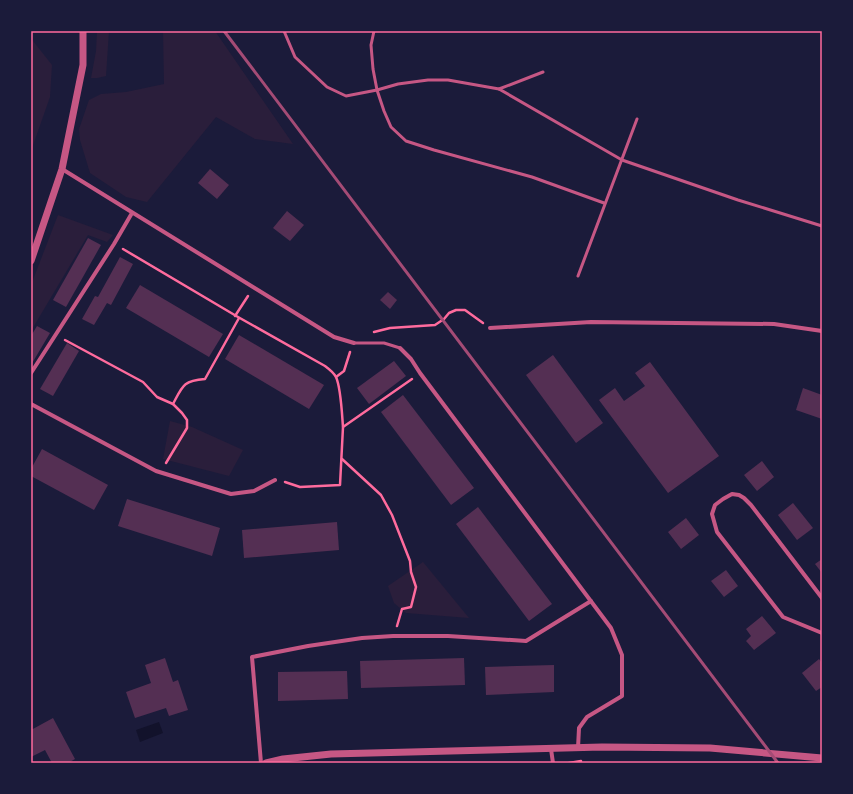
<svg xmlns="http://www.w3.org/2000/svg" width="853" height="794" font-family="'Nunito Sans',sans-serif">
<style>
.green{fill:#2a1e3b}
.water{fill:#12122b}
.building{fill:#542f53}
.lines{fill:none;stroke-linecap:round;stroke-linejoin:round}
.path{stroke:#ff6b9d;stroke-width:2.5}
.service{stroke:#c65784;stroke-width:3}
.minor{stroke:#c65784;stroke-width:4}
.tertiary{stroke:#c65784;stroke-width:7}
.rail{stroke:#a44b75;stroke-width:3}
.neatline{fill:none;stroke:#ff6b9d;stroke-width:1.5}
</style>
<rect width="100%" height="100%" fill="#1b1b3a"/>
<g class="green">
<path d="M97,31h12l-3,45 -9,2h-6l5,-27z"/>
<path d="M163,31h52l78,113 -38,-5 -39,-22 -69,85 -21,-5 -36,-24 -10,-33 -1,-11 10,-29 12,-6 25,-2 38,-8z"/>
<path d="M33,41l19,24 -2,32 -19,54v-109z"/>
<path d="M58,215l55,20 -6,7 -19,-7 -57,96v-46z"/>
<path d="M170,421l22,6 51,23 -14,26 -66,-17z"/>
<path d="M423,562l46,56 -63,-5 -12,-10 -6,-17z"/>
</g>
<path class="water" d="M159,722l4,11 -23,9 -4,-12z"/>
<g class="building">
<path d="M210,169l19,16 -12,14 -19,-16z"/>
<path d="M287,211l17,14 -14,16 -17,-13z"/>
<path d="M88,238l13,7 -35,62 -13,-7z"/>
<path d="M120,257l13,7 -22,41 -4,-2 -13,22 -12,-6 13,-23 3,1z"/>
<path d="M140,285l83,49 -14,23 -83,-49z"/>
<path d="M388,292l9,8 -7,9 -10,-9z"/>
<path d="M37,326l13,7 -19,32v-29z"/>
<path d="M239,335l85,50 -15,24 -84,-50z"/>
<path d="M67,343l12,8 -26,45 -13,-7z"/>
<path d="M553,355l50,68 -27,20 -50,-68z"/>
<path d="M394,361l12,15 -37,28 -12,-16z"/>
<path d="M650,362l69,94 -51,37 -69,-93 16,-12 9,13 21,-15 -10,-13z"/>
<path d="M803,388l19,7v24l-26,-9z"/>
<path d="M403,395l71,93 -23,17 -70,-93z"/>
<path d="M42,449l66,36 -14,25 -63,-34v-7z"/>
<path d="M762,461l12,16 -17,14 -13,-16z"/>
<path d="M127,499l93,29 -8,28 -94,-30z"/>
<path d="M793,503l20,25 -16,12 -19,-25z"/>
<path d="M478,507l74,97 -23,17 -73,-97z"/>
<path d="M686,518l13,17 -18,14 -13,-17z"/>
<path d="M337,522l2,28 -95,8 -2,-28z"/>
<path d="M822,559v14l-7,-9z"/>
<path d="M726,570l12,16 -14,11 -13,-16z"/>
<path d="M762,616l14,17 -22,17 -8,-9 5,-5 -5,-7z"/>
<path d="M165,658l8,24 5,-2 10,30 -19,6 -3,-8 -31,10 -9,-26 25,-9 -6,-18z"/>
<path d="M464,658l1,27 -104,3 -1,-27z"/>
<path d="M819,659l3,4v24l-6,4 -14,-18z"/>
<path d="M554,665v27l-68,3 -1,-28z"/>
<path d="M347,671l1,28 -70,2v-29z"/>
<path d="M53,718l22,41 -7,4h-16l-7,-13 -14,7v-27z"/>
</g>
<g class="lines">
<g class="path">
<path d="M123,249l115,68 87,49c4,3 9,7 11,11 5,11 6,38 7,50"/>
<path d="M235,316l13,-20"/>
<path d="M374,332l16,-4 45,-3 9,-6 5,-6 7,-3h9l18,13"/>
<path d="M65,340l78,42 14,15 16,7 9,9 5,7v8l-21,35"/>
<path d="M336,377l8,-6 6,-19"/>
<path d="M173,404c10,-19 10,-23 32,-25l34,-61"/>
<path d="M342,459l39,36 11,20 18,46 1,11 5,15 -5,20 -9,2 -5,17"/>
<path d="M285,482l15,5 40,-2 3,-58 69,-48"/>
<path d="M569,763l12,-2"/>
</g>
<g class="service">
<path d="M284,31l11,26 32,30 19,9 31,-6 21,-6 30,-4h20l51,9 123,71 116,40 84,26"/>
<path d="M374,31l-3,14 2,24 4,21 7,21 7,16 15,14 28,9 98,27 72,26"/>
<path d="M499,89l44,-17"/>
<path d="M578,276l59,-157"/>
<path d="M354,343h30l16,5"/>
</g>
<g class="minor">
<path d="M62,169l272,168 20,6"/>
<path d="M490,328l101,-6 183,2 48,7"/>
<path d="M400,348l11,11 9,14 191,255 11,27v41l-35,21 -8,11 -1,20"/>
<path d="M31,373l83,-129 18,-31"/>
<path d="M31,404l125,67 75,23 23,-3 21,-11"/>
<path d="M822,598l-71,-93 -7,-7 -5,-3 -7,-1 -9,5 -8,6 -3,9 5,18 66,85 39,16"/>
<path d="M551,749l2,14"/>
<path d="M261,763l-9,-106 56,-11 54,-8 31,-2h55l78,5 65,-40"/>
</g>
<g class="tertiary">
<path d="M31,261l31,-92 21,-104v-34"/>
<path d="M266,763l17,-4 48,-5 271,-7 108,1 112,10"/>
</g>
<path class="rail" d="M224,31l554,732"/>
</g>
<rect width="853" height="794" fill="none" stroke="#1b1b3a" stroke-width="64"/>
<rect x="32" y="32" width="789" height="730" class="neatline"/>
</svg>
